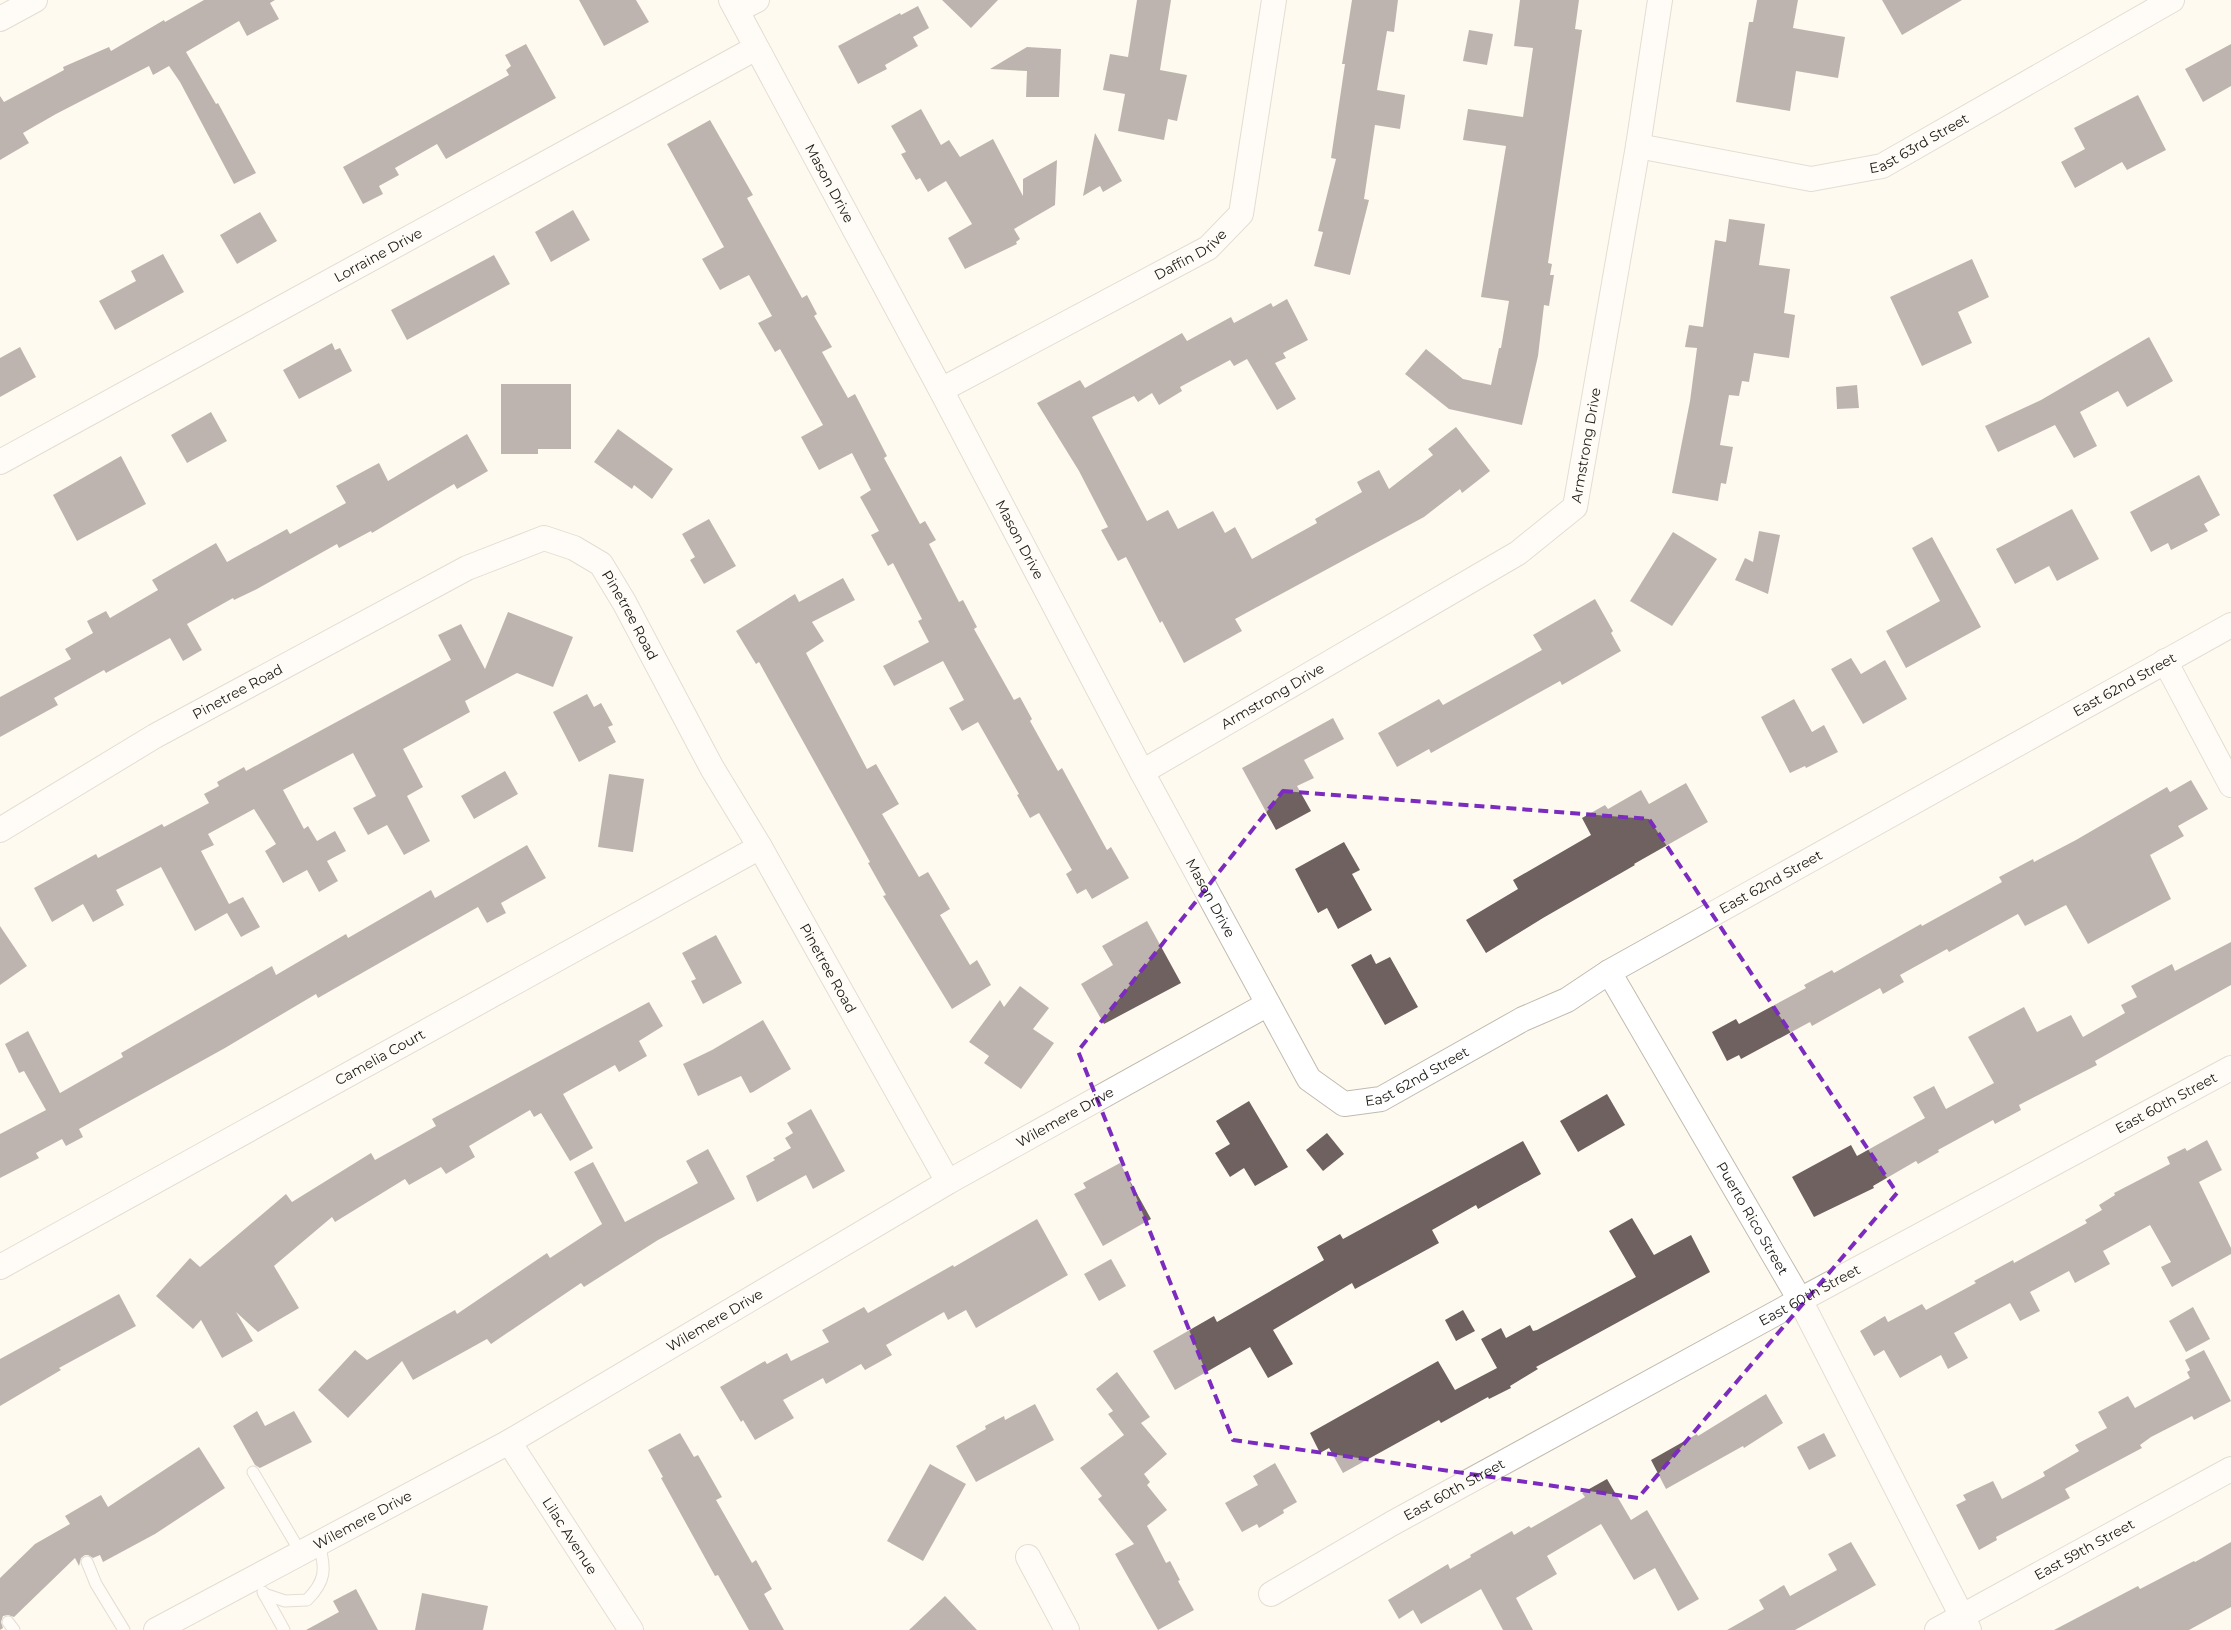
<svg xmlns="http://www.w3.org/2000/svg" width="2231" height="1630" font-family="Montserrat,sans-serif">
<style>
.building{fill:#6e615f}
.lines{fill:none;stroke-linecap:round;stroke-linejoin:round}
.lane-casing{stroke:#c1bbaf;stroke-width:13}
.street-casing{stroke:#c1bbaf;stroke-width:26}
.lane{stroke:#fff;stroke-width:11}
.street{stroke:#fff;stroke-width:24}
.marked{fill:none;stroke:#7b2cbf;stroke-width:4;stroke-dasharray:10 6;stroke-linejoin:round}
.labels{text-anchor:middle;stroke-width:5;stroke-linejoin:round;paint-order:stroke}
.street-label{font-size:14px;fill:#1b1914;stroke:#fff}
</style>
<rect width="100%" height="100%" fill="#fffaf0"/>
<g class="building">
<path d="M204,0h71l-5,3 9,16 -32,17 -8,-15 -53,31 30,52 2,-1 38,70 -22,11 -54,-102 -11,-16 -16,9 -4,-9 -93,48 -33,19 6,10 -29,17v-64l4,6 60,-32 -1,-3 46,-20 2,4 53,-31 1,2z"/>
<path d="M579,0h57l13,22 -45,24z"/>
<path d="M942,0h56l-27,28z"/>
<path d="M1137,0h34l-11,70 27,5 -10,46 -9,-2 -4,21 -46,-9 7,-37 -22,-4 7,-36 18,3z"/>
<path d="M1352,0h46l-4,32 -7,-1 -10,59 28,5 -5,34 -25,-4 -11,74 5,1 -19,75 -36,-9 9,-34 -5,-1 18,-72 -5,-1 14,-94h-3z"/>
<path d="M1520,0h59l-4,29 7,1 -34,233 4,1 -2,11h4l-5,31 -5,-1 -6,51 -16,69 -73,-16 -44,-35 21,-25 37,30 28,6 8,-37h2l8,-47 -28,-4 25,-151 -43,-6 5,-31 55,8 10,-69 -19,-2z"/>
<path d="M1757,0h41l-5,28 52,9 -7,41 -42,-7 -6,40 -54,-9 13,-80h4z"/>
<path d="M1882,0h80l-60,35z"/>
<path d="M918,6l11,22 -16,9 5,9 -33,19 2,4 -29,15 -20,-38 62,-33 1,2z"/>
<path d="M1469,30l24,4 -6,31 -24,-4z"/>
<path d="M526,44l30,54 -110,61 -9,-15 -42,24 4,7 -20,11 4,8 -20,10 -20,-37 166,-92 -3,-5 5,-4 -6,-11z"/>
<path d="M2231,44v42l-28,16 -18,-33z"/>
<path d="M1027,47l34,2 -2,48h-33l1,-26 -37,-2z"/>
<path d="M2138,95l28,55 -39,20 -5,-8 -47,26 -14,-26 24,-13 -11,-21z"/>
<path d="M921,109l20,36 8,-5 11,17 33,-18 30,57v-17l34,-19 -2,45 -41,24 6,10 -4,3 1,2 -52,25 -17,-31 24,-14 -26,-43 -18,11 -8,-14 -4,2 -15,-26 5,-2 -15,-26z"/>
<path d="M710,120l43,75 -6,3 55,100 5,-3 10,19 -3,2 18,31 -10,5 26,46 7,-4 32,62 -3,2 36,66 5,-3 11,19 -7,4 30,58 4,-2 14,27 -3,2 40,71 6,-3 12,22 -2,2 28,50 4,-3 45,82 4,-3 18,31 -37,21 -6,-10 -9,5 -11,-20 6,-4 -33,-57 -9,5 -13,-23 2,-1 -41,-72 -16,9 -13,-23 15,-8 -21,-39 -49,25 -11,-20 46,-24 -11,-21 4,-2 -29,-56 -5,3 -17,-31 8,-4 -19,-34 11,-7 -19,-37 -33,17 -18,-33 22,-12 -43,-76 -5,3 -17,-29 14,-7 -23,-41 -29,15 -18,-31 22,-12 -57,-103z"/>
<path d="M1095,133l27,48 -19,11 -3,-6 -17,10z"/>
<path d="M573,210l17,30 -39,22 -16,-30z"/>
<path d="M260,212l17,29 -40,23 -17,-29z"/>
<path d="M1729,219l36,5 -6,41 31,4 -6,44 11,2 -6,43 -35,-5 -5,29 -7,-1 -3,15 -10,-1 -9,50 13,2 -7,37 -5,-1 -3,18 -46,-8 18,-92 7,-53 -12,-1 4,-22 14,2 12,-87 11,2z"/>
<path d="M163,254l21,38 -69,38 -16,-29 37,-20 -5,-10z"/>
<path d="M494,255l16,29 -103,56 -16,-30z"/>
<path d="M1972,259l17,38 -31,15 14,31 -50,23 -32,-69z"/>
<path d="M1287,299l21,41 -25,13 3,5 -11,5 21,36 -19,11 -30,-51 -13,7 -4,-6 -50,27 2,4 -23,14 -7,-12 -14,9 -4,-6 -42,21 55,104 21,-11 10,19 35,-18 12,22 10,-6 17,32 65,-36 -2,-4 47,-27 -5,-10 22,-12 10,19 44,-34 -5,-6 28,-22 34,44 -28,22 -2,-4 -36,28 -189,102 7,12 -58,32 -22,-42 -2,2 -34,-66 -8,4 -17,-31 7,-3 -29,-56 -42,-68 43,-23 5,8 97,-55 5,8 44,-24 3,6 37,-20 2,4z"/>
<path d="M2149,337l24,44 -46,26 -9,-16 -38,21 17,34 -23,12 -19,-33 -57,27 -13,-26 56,-26z"/>
<path d="M332,343l3,7 5,-2 12,23 -53,28 -16,-29z"/>
<path d="M20,347l16,30 -36,20v-39z"/>
<path d="M501,384h70v65h-33v5h-37z"/>
<path d="M1857,385l2,23 -22,1 -1,-22z"/>
<path d="M211,412l16,29 -40,22 -16,-28z"/>
<path d="M618,429l55,40 -21,30 -18,-14 -2,4 -38,-27z"/>
<path d="M467,434l21,37 -31,18 -3,-5 -82,49 -1,-2 -32,17 -2,-4 -80,45 -23,11 -1,-2 -46,26 15,26 -19,11 -13,-23 -64,35 -2,-3 -50,28 4,7 -58,32v-40l71,-38 -6,-10 28,-16 -6,-12 19,-10 4,7 48,-28 -6,-10 64,-37 11,19 60,-33 3,5 56,-31 -10,-17 43,-23 9,18z"/>
<path d="M121,456l25,48 -69,37 -24,-46z"/>
<path d="M2199,475l21,40 -16,9 4,7 -37,19 -3,-7 -17,9 -21,-40z"/>
<path d="M2072,509l27,50 -42,22 -8,-15 -34,18 -19,-35z"/>
<path d="M709,519l27,47 -32,18 -14,-24 5,-3 -13,-23z"/>
<path d="M1759,531l21,4 -12,59 -33,-14 10,-22 8,4z"/>
<path d="M1673,532l44,27 -45,67 -42,-25z"/>
<path d="M1932,537l49,90 -75,41 -20,-37 54,-30 -28,-53z"/>
<path d="M843,578l12,22 -43,22 12,19 -18,12 61,116 9,-5 23,40 -17,10 37,63 9,-5 22,37 -10,6 30,50 7,-5 14,25 -39,24 -69,-113 3,-1 -18,-32 2,-1 -111,-200 -3,2 -20,-33 59,-37 4,8z"/>
<path d="M1595,599l18,32 -2,2 10,18 -59,34 -2,-4 -129,72 -2,-4 -32,18 -19,-34 61,-34 4,6 99,-55 -9,-15z"/>
<path d="M508,612l65,25 -20,50 -36,-14 -52,28 5,11 -67,37 20,38 -16,9 23,45 -26,14 -17,-30 -19,10 -15,-27 23,-12 -23,-43 -70,37 21,39 4,-3 9,15 18,-10 11,20 -19,10 11,20 -19,11 -12,-22 -24,13 -18,-32 11,-7 -22,-35 -46,25 6,11 -13,6 28,53 14,-7 17,30 -19,10 -14,-24 -32,18 -34,-64 -45,23 8,15 -31,17 -10,-18 -31,18 -18,-34 62,-34 2,4 64,-34 2,3 45,-24 -5,-9 15,-8 -2,-4 27,-15 2,4 205,-111 -13,-25 23,-11 24,45z"/>
<path d="M1851,658l10,16 24,-14 22,39 -44,25 -32,-55z"/>
<path d="M587,694l7,13 7,-4 12,22 -5,2 8,15 -37,20 -26,-50z"/>
<path d="M1794,699l18,33 12,-7 14,27 -32,16 -1,-2 -15,7 -29,-56z"/>
<path d="M1333,718l11,21 -40,21 10,18 -17,8 14,25 -35,19 -34,-62z"/>
<path d="M505,771l13,23 -44,25 -13,-23z"/>
<path d="M609,774l35,5 -11,73 -35,-5z"/>
<path d="M2191,780l17,29 -30,17 6,10 -34,19 21,44 -83,45 -22,-39 -41,21 -7,-12 -69,38 -2,-3 -47,26 4,7 -21,12 -3,-6 -68,38 -2,-4 -69,37 -2,-4 -12,6 -15,-29 24,-13 3,5 67,-36 -2,-3 28,-15 2,3 87,-49 1,2 80,-44 -3,-5 34,-18 1,3 42,-22 91,-53 3,5z"/>
<path d="M1686,783l22,39 -74,42 1,1 -92,53 -57,35 -20,-33 52,-31 -5,-9 78,-45 -9,-17 23,-13 3,4 33,-19 8,14z"/>
<path d="M1344,842l16,28 -8,4 20,36 -34,19 -11,-21 -9,5 -23,-44z"/>
<path d="M527,845l19,33 -45,25 5,10 -19,10 -9,-16 -160,91 -2,-4 -91,54 -146,81 4,8 -17,9 -4,-7 -26,14 3,5 -39,20v-44l46,-24 -22,-39 -5,2 -14,-29 23,-13 32,62 63,-36 -2,-4 151,-87 4,9 70,-41 2,4 83,-48 4,8z"/>
<path d="M1147,921l34,62 -77,41 -23,-40 32,-19 -11,-19z"/>
<path d="M0,926l27,40 -27,19z"/>
<path d="M716,935l26,48 -39,21 -12,-23 5,-2 -14,-26z"/>
<path d="M2231,942v43l-136,76 2,4 -78,40 2,5 -26,14 -2,-4 -55,30 1,2 -21,12 -2,-3 -43,25 1,2 -60,29 -22,-40 59,-32 6,11 68,-38 -12,-21 21,-11 12,23 48,-26 -26,-46 56,-30 13,25 34,-17 12,22 42,-24 -4,-8 16,-8 -6,-11 41,-22 3,7z"/>
<path d="M1371,954l5,10 14,-7 28,50 -33,18 -34,-60z"/>
<path d="M1020,986l29,22 -16,21 21,14 -33,46 -37,-26 5,-7 -20,-14 31,-42 4,7z"/>
<path d="M649,1002l14,24 -24,15 8,15 -28,16 -4,-7 -52,29 30,54 -23,13 -29,-48 -7,4 -4,-7 -61,36 6,11 -29,17 -5,-7 -32,18 -4,-6 -70,43 -3,-5 -58,49 25,42 -41,24 -22,-20 17,29 -31,17 -21,-38 -8,9 -37,-33 34,-38 10,9 86,-73 6,8 79,-49 4,7 61,-34 -4,-7z"/>
<path d="M763,1020l28,49 -38,23 -3,1 -9,-17 -43,20 -15,-32 29,-14z"/>
<path d="M1607,1094l18,31 -47,27 -18,-31z"/>
<path d="M1249,1101l39,66 -33,19 -11,-18 -14,9 -15,-24 15,-9 -14,-23z"/>
<path d="M811,1109l34,62 -32,18 -7,-14 -49,27 -11,-26 29,-16 -2,-2 18,-10 -6,-10 8,-5 -6,-10z"/>
<path d="M1327,1133l17,21 -21,17 -17,-21z"/>
<path d="M2207,1140l15,30 -23,12 32,66v6l-59,33 -11,-20 10,-5 -21,-37 -47,26 7,13 -35,19 -6,-12 -39,21 10,19 -20,10 -10,-18 -56,30 14,25 -20,11 -7,-14 -41,23 -16,-28 -10,6 -14,-25 25,-15 3,6 34,-18 4,6 50,-27 -2,-2 39,-21 1,3 73,-40 -2,-3 17,-10 -3,-5 16,-10 -1,-2 56,-29 -3,-7 18,-9 2,3z"/>
<path d="M1523,1141l18,33 -63,35 -2,-4 -44,25 7,13 -84,46 -3,-6 -79,47 20,34 -25,14 -18,-31 -75,43 -22,-39 61,-35 3,6 107,-62 -7,-13 23,-13 3,5z"/>
<path d="M708,1149l27,50 -77,41 -74,47 -3,-4 -90,61 -4,-5 -74,41 -11,-19 -54,57 -30,-28 37,-40 12,10 88,-50 2,4 90,-61 3,5 52,-34 -28,-52 19,-10 32,60 73,-39 -12,-22z"/>
<path d="M1120,1163l31,56 -48,27 -29,-52 12,-6 -3,-5z"/>
<path d="M1632,1218l22,37 37,-20 19,37 -174,95 2,2 -28,17 1,2 -22,11 -1,-2 -47,26 -2,-3 -96,53 -14,-25 -9,5 -10,-20 128,-72 17,29 42,-22 -16,-29 20,-11 5,10 24,-13 3,6 4,-1 99,-53 -27,-46z"/>
<path d="M1037,1219l31,56 -92,53 -10,-18 -18,10 -4,-8 -58,33 6,10 -27,15 -4,-6 -35,20 -3,-6 -40,22 11,18 -39,22 -12,-20 -2,2 -21,-35 45,-26 2,3 20,-11 4,8 38,-19 -7,-12 42,-23 4,6 85,-48 1,2z"/>
<path d="M1111,1259l15,27 -27,15 -15,-27z"/>
<path d="M119,1294l17,32 -77,42 2,2 -61,36v-47z"/>
<path d="M2193,1307l17,32 -24,13 -17,-31z"/>
<path d="M1463,1310l12,21 -19,10 -11,-21z"/>
<path d="M2204,1350l27,51 -37,19 -2,-4 -41,21 -11,8 2,3 -77,41 5,9 -74,39 1,3 -18,10 -23,-45 10,-5 -3,-5 30,-14 9,18 43,-23 -2,-4 36,-21 -4,-6 32,-17 -9,-16 30,-16 7,12 55,-30 -3,-6 3,-2 -5,-10z"/>
<path d="M1117,1372l33,45 -9,6 26,31 -23,20 6,8 -3,3 20,25 -20,16 19,37 4,-2 10,19 -2,1 16,29 -36,20 -43,-76 19,-10 -36,-45 4,-3 -22,-28 44,-33 -16,-21 5,-3 -17,-22z"/>
<path d="M1766,1394l17,29 -39,25 -1,-2 -77,43 -15,-29 46,-26 1,2z"/>
<path d="M1035,1404l19,36 -78,42 -20,-36 30,-17 -1,-3 19,-10 1,4z"/>
<path d="M257,1411l8,15 29,-15 18,31 -52,26 -5,-3 -22,-39z"/>
<path d="M680,1433l14,24 4,-2 24,42 -6,3 36,63 4,-3 16,29 -8,5 20,36h-35l-31,-55 -3,1 -54,-98 2,-1 -15,-27z"/>
<path d="M1824,1433l12,23 -27,14 -12,-23z"/>
<path d="M199,1447l26,41 -70,46 -52,28 -3,-7 -7,3 -5,-3h-3l-4,3 -2,8 -4,-8 -61,59 -6,-2 -5,1 -2,6 2,6 -3,2v-52l35,-34 35,-20 -5,-8 36,-21 7,12z"/>
<path d="M1275,1463l22,39 -14,8 1,3 -25,15 -2,-4 -15,8 -17,-29 33,-18 -5,-9z"/>
<path d="M930,1464l36,20 -43,77 -36,-20z"/>
<path d="M1607,1479l24,41 16,-10 52,89 -21,12 -23,-43 -21,12 -33,-56 -54,32 10,18 -41,24 17,32h-30l-22,-41 -60,35 -8,-14 -14,9 -11,-19 60,-36 2,5 21,-12 -1,-2 42,-24 2,4 15,-9 2,2 54,-31 -3,-4z"/>
<path d="M1851,1542l25,43 -81,45h-68l37,-21 -5,-9 25,-15 6,11 47,-26 -9,-16z"/>
<path d="M2231,1542v65l-42,23h-135l84,-44 2,3 54,-28 1,1z"/>
<path d="M356,1589l22,41h-72l33,-18 -6,-11z"/>
<path d="M422,1593l66,13 -5,24h-68z"/>
<path d="M945,1596l32,34h-68z"/>
</g>
<g class="lines">
<defs>
<g id="lane">
<path d="M253,1472l48,81"/>
<path d="M87,1562l9,22 28,46"/>
<path d="M263,1592l21,38"/>
<path d="M264,1594l21,7 22,-1c19,-19 19,-31 12,-56"/>
<path d="M8,1622l6,8"/>
</g>
<g id="street">
<path id="s1" d="M731,0l210,390 201,382 167,307 35,25 37,-5 142,-80 44,-19 42,-28 622,-347"/>
<path d="M737,10l20,-10"/>
<path d="M0,19l35,-19"/>
<path id="s2" d="M1638,146l173,33 71,-13 290,-166"/>
<path id="s3" d="M941,390l267,-142 33,-34 33,-214"/>
<path id="s4" d="M0,462l756,-414"/>
<path d="M2165,661l66,124"/>
<path id="s5" d="M1142,772l376,-219 57,-46 63,-361 22,-146"/>
<path id="s6" d="M0,830l155,-94 312,-168 77,-30 30,10 27,16 23,38 88,166 48,79 188,335"/>
<path id="s7" d="M1609,972l191,328 169,330"/>
<path id="s8" d="M0,1267l760,-420"/>
<path id="s9" d="M509,1442l122,188"/>
<path d="M1028,1557l39,73"/>
<path id="s10" d="M1271,1594l120,-70 409,-224 431,-232"/>
<path id="s11" d="M156,1630l353,-188 439,-260 320,-178"/>
<path id="s12" d="M1937,1630l294,-161"/>
</g>
</defs>
<use href="#lane" class="lane-casing"/>
<use href="#street" class="street-casing"/>
<use href="#lane" class="lane"/>
<use href="#street" class="street"/>
</g>
<path d="M0 0H2231V1630H0ZM1283,791l366,28 248,374 -259,305 -405,-58 -155,-389z" fill="#fffaf0" fill-opacity=".55" fill-rule="evenodd"/>
<path class="marked" d="M1283,791l366,28 248,374 -259,305 -405,-58 -155,-389z"/>
<g class="labels">
<g class="street-label">
<text dy="5" stroke="none"><textPath href="#s2" startOffset="291">East 63rd Street</textPath></text>
<text dy="5" stroke="none"><textPath href="#s1" startOffset="208">Mason Drive</textPath></text>
<text dy="5" stroke="none"><textPath href="#s3" startOffset="284">Daffin Drive</textPath></text>
<text dy="5" stroke="none"><textPath href="#s4" startOffset="431">Lorraine Drive</textPath></text>
<text dy="5" stroke="none"><textPath href="#s5" startOffset="571">Armstrong Drive</textPath></text>
<text dy="5" stroke="none"><textPath href="#s1" startOffset="612">Mason Drive</textPath></text>
<text dy="5" stroke="none"><textPath href="#s6" startOffset="740">Pinetree Road</textPath></text>
<text dy="5" stroke="none"><textPath href="#s1" startOffset="2156">East 62nd Street</textPath></text>
<text dy="5" stroke="none"><textPath href="#s6" startOffset="275">Pinetree Road</textPath></text>
<text dy="5" stroke="none"><textPath href="#s5" startOffset="151">Armstrong Drive</textPath></text>
<text dy="5" stroke="none"><textPath href="#s1" startOffset="1751">East 62nd Street</textPath></text>
<text dy="5" stroke="none"><textPath href="#s1" startOffset="1018">Mason Drive</textPath></text>
<text dy="5" stroke="none"><textPath href="#s6" startOffset="1145">Pinetree Road</textPath></text>
<text dy="5" stroke="none"><textPath href="#s8" startOffset="434">Camelia Court</textPath></text>
<text dy="5" stroke="none"><textPath href="#s1" startOffset="1346">East 62nd Street</textPath></text>
<text dy="5" stroke="none"><textPath href="#s10" startOffset="1021">East 60th Street</textPath></text>
<text dy="5" stroke="none"><textPath href="#s11" startOffset="1044">Wilemere Drive</textPath></text>
<text dy="5" stroke="none"><textPath href="#s7" startOffset="285">Puerto Rico Street</textPath></text>
<text dy="5" stroke="none"><textPath href="#s10" startOffset="616">East 60th Street</textPath></text>
<text dy="5" stroke="none"><textPath href="#s11" startOffset="639">Wilemere Drive</textPath></text>
<text dy="5" stroke="none"><textPath href="#s10" startOffset="211">East 60th Street</textPath></text>
<text dy="5" stroke="none"><textPath href="#s11" startOffset="234">Wilemere Drive</textPath></text>
<text dy="5" stroke="none"><textPath href="#s9" startOffset="112">Lilac Avenue</textPath></text>
<text dy="5" stroke="none"><textPath href="#s12" startOffset="168">East 59th Street</textPath></text>
</g>
</g>
</svg>
